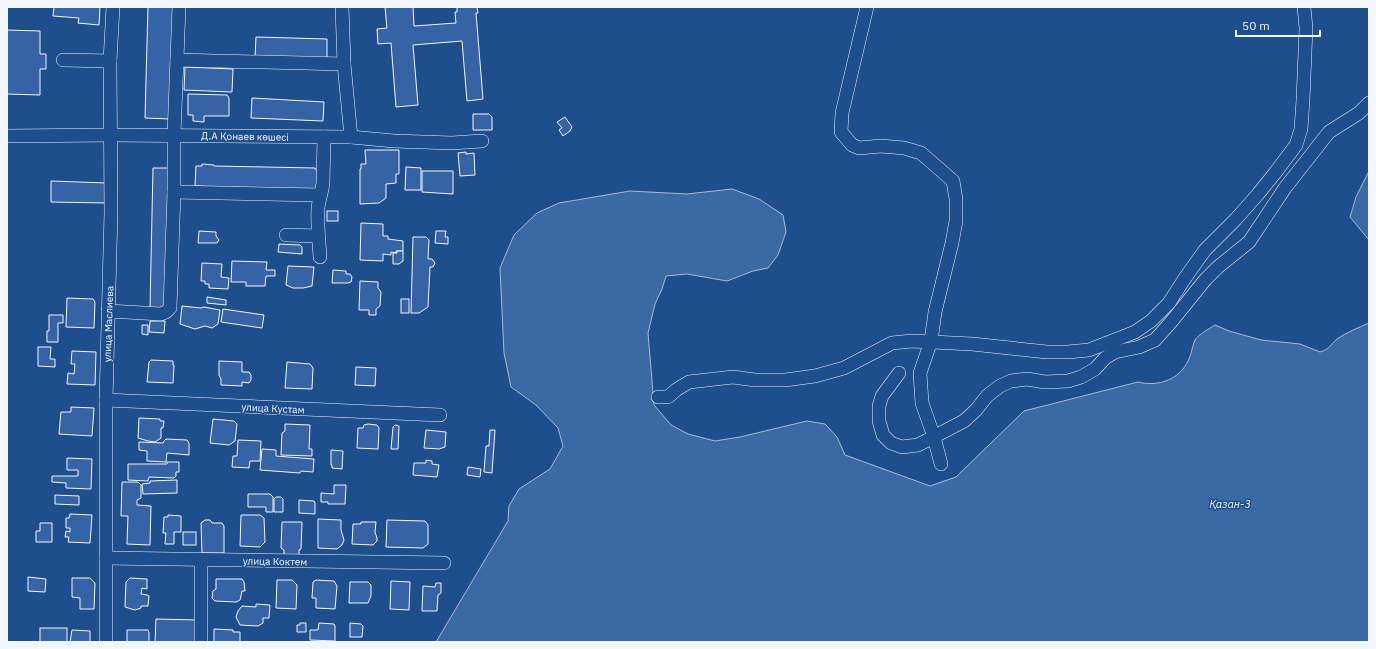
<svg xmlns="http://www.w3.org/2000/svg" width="1376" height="649" font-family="'IBM Plex Sans',sans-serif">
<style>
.water{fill:#3b69a3;stroke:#a8bbd7}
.building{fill:#3563a3;stroke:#f2f6ff}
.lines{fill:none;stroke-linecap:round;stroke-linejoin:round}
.minor-casing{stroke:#f2f6ff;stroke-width:14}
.minor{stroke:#1f4e8c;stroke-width:13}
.labels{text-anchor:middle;stroke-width:3;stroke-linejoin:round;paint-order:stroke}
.street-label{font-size:10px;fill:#f2f6ff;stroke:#1f4e8c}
.water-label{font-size:11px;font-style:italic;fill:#f2f6ff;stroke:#1f4e8c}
</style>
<rect width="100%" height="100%" fill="#1f4e8c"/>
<g class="water">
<path d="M1369,171v69l-19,-23 6,-20z"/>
<path d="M732,189l27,10 24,16 3,17 -8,23 -10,13 -15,3 -26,10 -40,-7 -21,2 -4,13 -7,15 -7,29 6,72 17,20 17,9 27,7 25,-4 67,-16 18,3 12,13 8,18 85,31 26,-9 68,-66 114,-29c20,5 41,-2 50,-21 4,-7 4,-15 7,-21 4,-6 14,-11 20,-15l14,6 32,9 39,4 20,8c10,-3 10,-7 17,-13 10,-7 21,-11 32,-16v319h-933l72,-121 1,-15 10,-17 31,-20 13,-23 -5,-18 -22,-23 -25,-18 -7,-34 -4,-85 14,-33 23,-22 22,-10 71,-12 57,3z"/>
</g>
<g class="building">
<path d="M54,7h46l-1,18 -21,-2 1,-5 -26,-2z"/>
<path d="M148,7h25l-3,112 -25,-1z"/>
<path d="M385,7h28l1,19 42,-3 -1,-11h2v-5h20l1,6h-2l7,86 -16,2 -5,-60 -49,4 5,60 -22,2 -5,-64 -13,1 -1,-15 10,-1z"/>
<path d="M7,30l33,1v23h6v15h-6v26l-33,-1z"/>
<path d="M256,37l71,2v20l-72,-2z"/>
<path d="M185,67l48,2 -1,23 -48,-2z"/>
<path d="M188,94l39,1 2,3v18h-25v6l-11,-1v-6h-5z"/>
<path d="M252,98l72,4 -1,19 -72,-3z"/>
<path d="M473,114h16l3,3v13h-19z"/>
<path d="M565,117l7,10 -2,4 -7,5 -4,-6 3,-2 -5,-6z"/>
<path d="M365,150h34v24h-3v9l-10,1v14l-7,5 -19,1v-35h1v-5h5z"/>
<path d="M466,152v2l8,-1 1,22 -15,1 -2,-23z"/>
<path d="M202,164l12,1v1l101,2v1l5,1 -1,20 -124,-4 1,-20h6z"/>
<path d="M406,167l15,1v22h-16z"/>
<path d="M153,168h18l-4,140h-17z"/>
<path d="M422,171h31v23l-31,-2z"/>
<path d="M51,181l56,2v20l-56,-1z"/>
<rect x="327" y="211" width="11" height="10"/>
<path d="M361,223l22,1v12h5v3l15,2v10h-7v2l-5,-1v3l-8,-1v7l-23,-1z"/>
<path d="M199,231l17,1v4l3,4 -2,3h-19z"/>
<path d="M436,231h10l-1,6h3v7l-13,-1z"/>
<path d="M413,237h13l3,3 -1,19h4l3,4 -2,4h-3l-2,40 -9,6h-8z"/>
<path d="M279,244l21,1 2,2v7l-24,-2z"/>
<path d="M397,251h6v10l-4,3h-6v-11h4z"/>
<path d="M232,261l35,1 -1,8h9v6h-9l-1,10h-19v-4h-15z"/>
<path d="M202,263l20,1 -1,13 8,1 -1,11 -19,-1v-4h-4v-3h-4z"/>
<path d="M288,266l26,1 -2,19 -9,2h-10l-7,-3z"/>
<path d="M333,270l13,1v3h4l2,3 -1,5 -3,1h-16z"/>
<path d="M360,281l18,1v6l3,4 -1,14 -4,3v6h-7v-5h-10z"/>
<path d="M207,297l19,3v5l-19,-2z"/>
<path d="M67,298l26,1 2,3 -1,26 -28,-1z"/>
<rect x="401" y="299" width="8" height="14"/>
<path d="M182,306l19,2 3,-1 16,3 -2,14 -6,4 -7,-2 -10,3 -15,-5z"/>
<path d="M223,309l41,6 -2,13 -41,-6z"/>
<path d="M49,315h14v8h-5v19h-11v-11h2z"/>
<path d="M150,321h15l-1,12 -15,-1z"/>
<path d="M142,325h6v10l-6,-1z"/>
<path d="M38,347h13l-1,12h5v8l-17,-1z"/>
<path d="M72,351l24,1 -1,33 -28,-1 1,-11 6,1 1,-10h-4z"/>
<path d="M151,360l22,1v4h1l-1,18 -26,-1 2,-20z"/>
<path d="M219,361l23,1v10h7l2,3v5l-2,3 -7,-1v4l-21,-1v-6l-2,-4z"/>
<path d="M287,362l23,2 3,4 -1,21 -27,-1z"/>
<path d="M356,367l20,1 -1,18 -20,-1z"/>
<path d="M71,407l23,1 -2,28 -33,-2 2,-22h10z"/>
<path d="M139,418l21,1v2h4l-1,7h-2v10l-6,4 -7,-1 -10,-3z"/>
<path d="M213,419l21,2 3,3 -2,17 -6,4 -19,-2z"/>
<path d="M285,424l25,1 -1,24h3v7l-31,-1 1,-22 3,-2z"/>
<path d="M368,424l9,1 2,3 -1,21 -21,-1 1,-20h5l1,-3z"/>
<path d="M395,425l4,1 -1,23h-7l2,-22z"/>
<path d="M426,430l20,2 -1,15 -6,2 -15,-1z"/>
<path d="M490,430h5l-3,43 -8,-1 2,-26h3z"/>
<path d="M166,439l21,1 2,3v12l-22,-2 -1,9 -19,-1v-10l-8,-1v-8l24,1 1,-2z"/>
<path d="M238,440l23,1 -1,20h-10l-1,7 -17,-1 1,-11h4z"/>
<path d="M262,449l14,1v6l38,3 -1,13 -12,-1 -1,2 -40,-3z"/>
<path d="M331,450l12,1 -1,18 -10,-1v-3h-1z"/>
<path d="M67,458l25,1 -1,30 -25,-1v-5l-14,-1v-6h26v-6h-11z"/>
<path d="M426,460l6,1v3l7,1 -2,12 -24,-2 1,-12h12z"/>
<path d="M167,462h12v10h-3v4l-2,2 -25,-1 -1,4 -20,-1v-16h39z"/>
<path d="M468,467l13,2 -1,8 -13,-2z"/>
<path d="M177,480v13l-34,1 -1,-10 8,-1v-2z"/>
<path d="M122,482h16l3,3v13l-4,2v5l14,1 -1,39 -23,-1 1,-28h-7z"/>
<path d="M334,485h12l-1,19h-17v-2h-7v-9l13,1z"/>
<path d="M248,494h22l3,3v15h-7v-5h-18z"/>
<path d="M55,495l24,1v9l-24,-1z"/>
<path d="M276,497h5l2,2v13h-9v-13z"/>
<path d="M299,500l15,1 1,2v11l-16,-1z"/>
<path d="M70,514l22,1 -2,28 -22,-1 1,-5h-4l1,-6 4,1v-4h-4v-10h3z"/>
<path d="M168,515l13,1v16h-7v12h-9l1,-11h-3l1,-16h4z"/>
<path d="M241,515h19l4,3 1,24 -5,5 -20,-1z"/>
<path d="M318,519l23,1v10l3,10 -2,5 -5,4 -19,-1z"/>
<path d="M205,520h5l2,3h10l2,3v27h-22l-1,-30z"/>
<path d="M387,520l38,1 3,4v19l-5,4 -37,-1z"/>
<path d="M282,522h20l-1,27 -2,1v5h-15v-5l-3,-2z"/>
<path d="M361,522h15l-1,10 2,6v3l-4,4 -21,-1 1,-20h8z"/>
<path d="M40,523h12v19h-16v-11h4z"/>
<rect x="183" y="532" width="13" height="13"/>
<path d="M28,577l18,2 -1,13 -17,-1z"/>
<path d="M72,578h18l5,5 -1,26h-14v-11l-8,-1z"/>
<path d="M130,578l17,1v10l-5,-1 -1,6 6,1 2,1 -1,10h-7v2l-6,2 -10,-3 1,-25z"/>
<path d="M216,579h26l2,3 1,9h-3l-2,9 -4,2 -21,-1 -3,-3 1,-7 3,-2z"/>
<path d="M277,580h15l5,5 -1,24 -20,-1z"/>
<path d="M316,580l18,1 3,5 -2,23 -19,-1v-10h-4l1,-16z"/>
<path d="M391,581l19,1 -1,28 -19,-1z"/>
<path d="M350,582h18l3,3v11l-3,7h-19z"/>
<path d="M436,583h5v10l-3,2 -1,16h-15l1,-25 12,1z"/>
<path d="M256,604l14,1 -1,13h-6v5l-5,3 -18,-1 -4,-8 2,-6 4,-5 14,1z"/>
<path d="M156,619l41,1 2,22h-44z"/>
<path d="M300,623h6v9h-9v-7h3z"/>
<path d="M319,623l15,1 1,2v15l-25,-1v-10h8z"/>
<path d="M350,623l11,1 2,2 -1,11h-12z"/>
<rect x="40" y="628" width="27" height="14"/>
<path d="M214,629l19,1v2h7v10h-26z"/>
<path d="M72,630l18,1v11h-20z"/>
<path d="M127,630h21l1,3v9h-22z"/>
</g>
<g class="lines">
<defs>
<g id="minor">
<path d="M342,7l2,57 7,73"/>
<path d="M867,7l-25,106 -1,19 11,13 7,3 22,-2 23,2 17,5 32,28 3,18v22l-4,22 -17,69 -4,29 -11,32 2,30 12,34 7,27"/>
<path d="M63,60l47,1"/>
<path d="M177,60l167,4"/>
<path d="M7,136l103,-1 241,2 43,4 58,2 30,-2"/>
<path d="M174,192l146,3"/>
<path d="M286,235l32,1"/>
<path d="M320,257c-1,-16 -3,-32 -2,-49 1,-9 4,-16 5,-25l1,-46"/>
<path d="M108,311l53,3 5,-2 4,-4 4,-116v-57l5,-128"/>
<path d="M899,373l-17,23 -3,10v15l4,14 8,8 11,4 16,-2 46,-24 12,-11 11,-14 13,-10 11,-5 16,-2 18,3 23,-1 13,-4 14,-8 10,-11 10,-6 24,-5 16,-7 16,-18 34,-42 13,-13 31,-25 36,-54 44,-56 30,-19 10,-10"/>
<path d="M658,397h10l8,-7 13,-8 44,-5 22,3h30l30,-4 29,-8 48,-25 20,-2 60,3 75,8h21l21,-2 46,-18 16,-11 18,-18 16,-25 20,-28 31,-31 22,-25 17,-21 21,-28 5,-16 2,-29 3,-72 -2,-21"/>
<path d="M106,400l334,15"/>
<path d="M106,558l338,5"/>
<path d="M201,560v82"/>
<path d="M106,642v-242l5,-187 -1,-152 3,-54"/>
</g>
</defs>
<use href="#minor" class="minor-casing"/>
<use href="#minor" class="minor"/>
</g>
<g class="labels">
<g class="street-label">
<text transform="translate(245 136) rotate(1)" y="4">Д.А Қонаев көшесі</text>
<text transform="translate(108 324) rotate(-88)" y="4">улица Маслиева</text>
<text transform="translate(273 408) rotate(3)" y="4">улица Кустам</text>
<text transform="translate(275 561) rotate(1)" y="4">улица Коктем</text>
</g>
<g class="water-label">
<text x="1230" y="508">Қазан-3</text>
</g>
</g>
<rect width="1376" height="649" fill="none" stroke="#f2f6ff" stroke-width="16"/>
<path d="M1236 30v6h84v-6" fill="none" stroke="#f2f6ff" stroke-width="2"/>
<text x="1242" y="30" font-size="12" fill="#f2f6ff" stroke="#1f4e8c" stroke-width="3" paint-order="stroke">50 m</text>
</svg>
